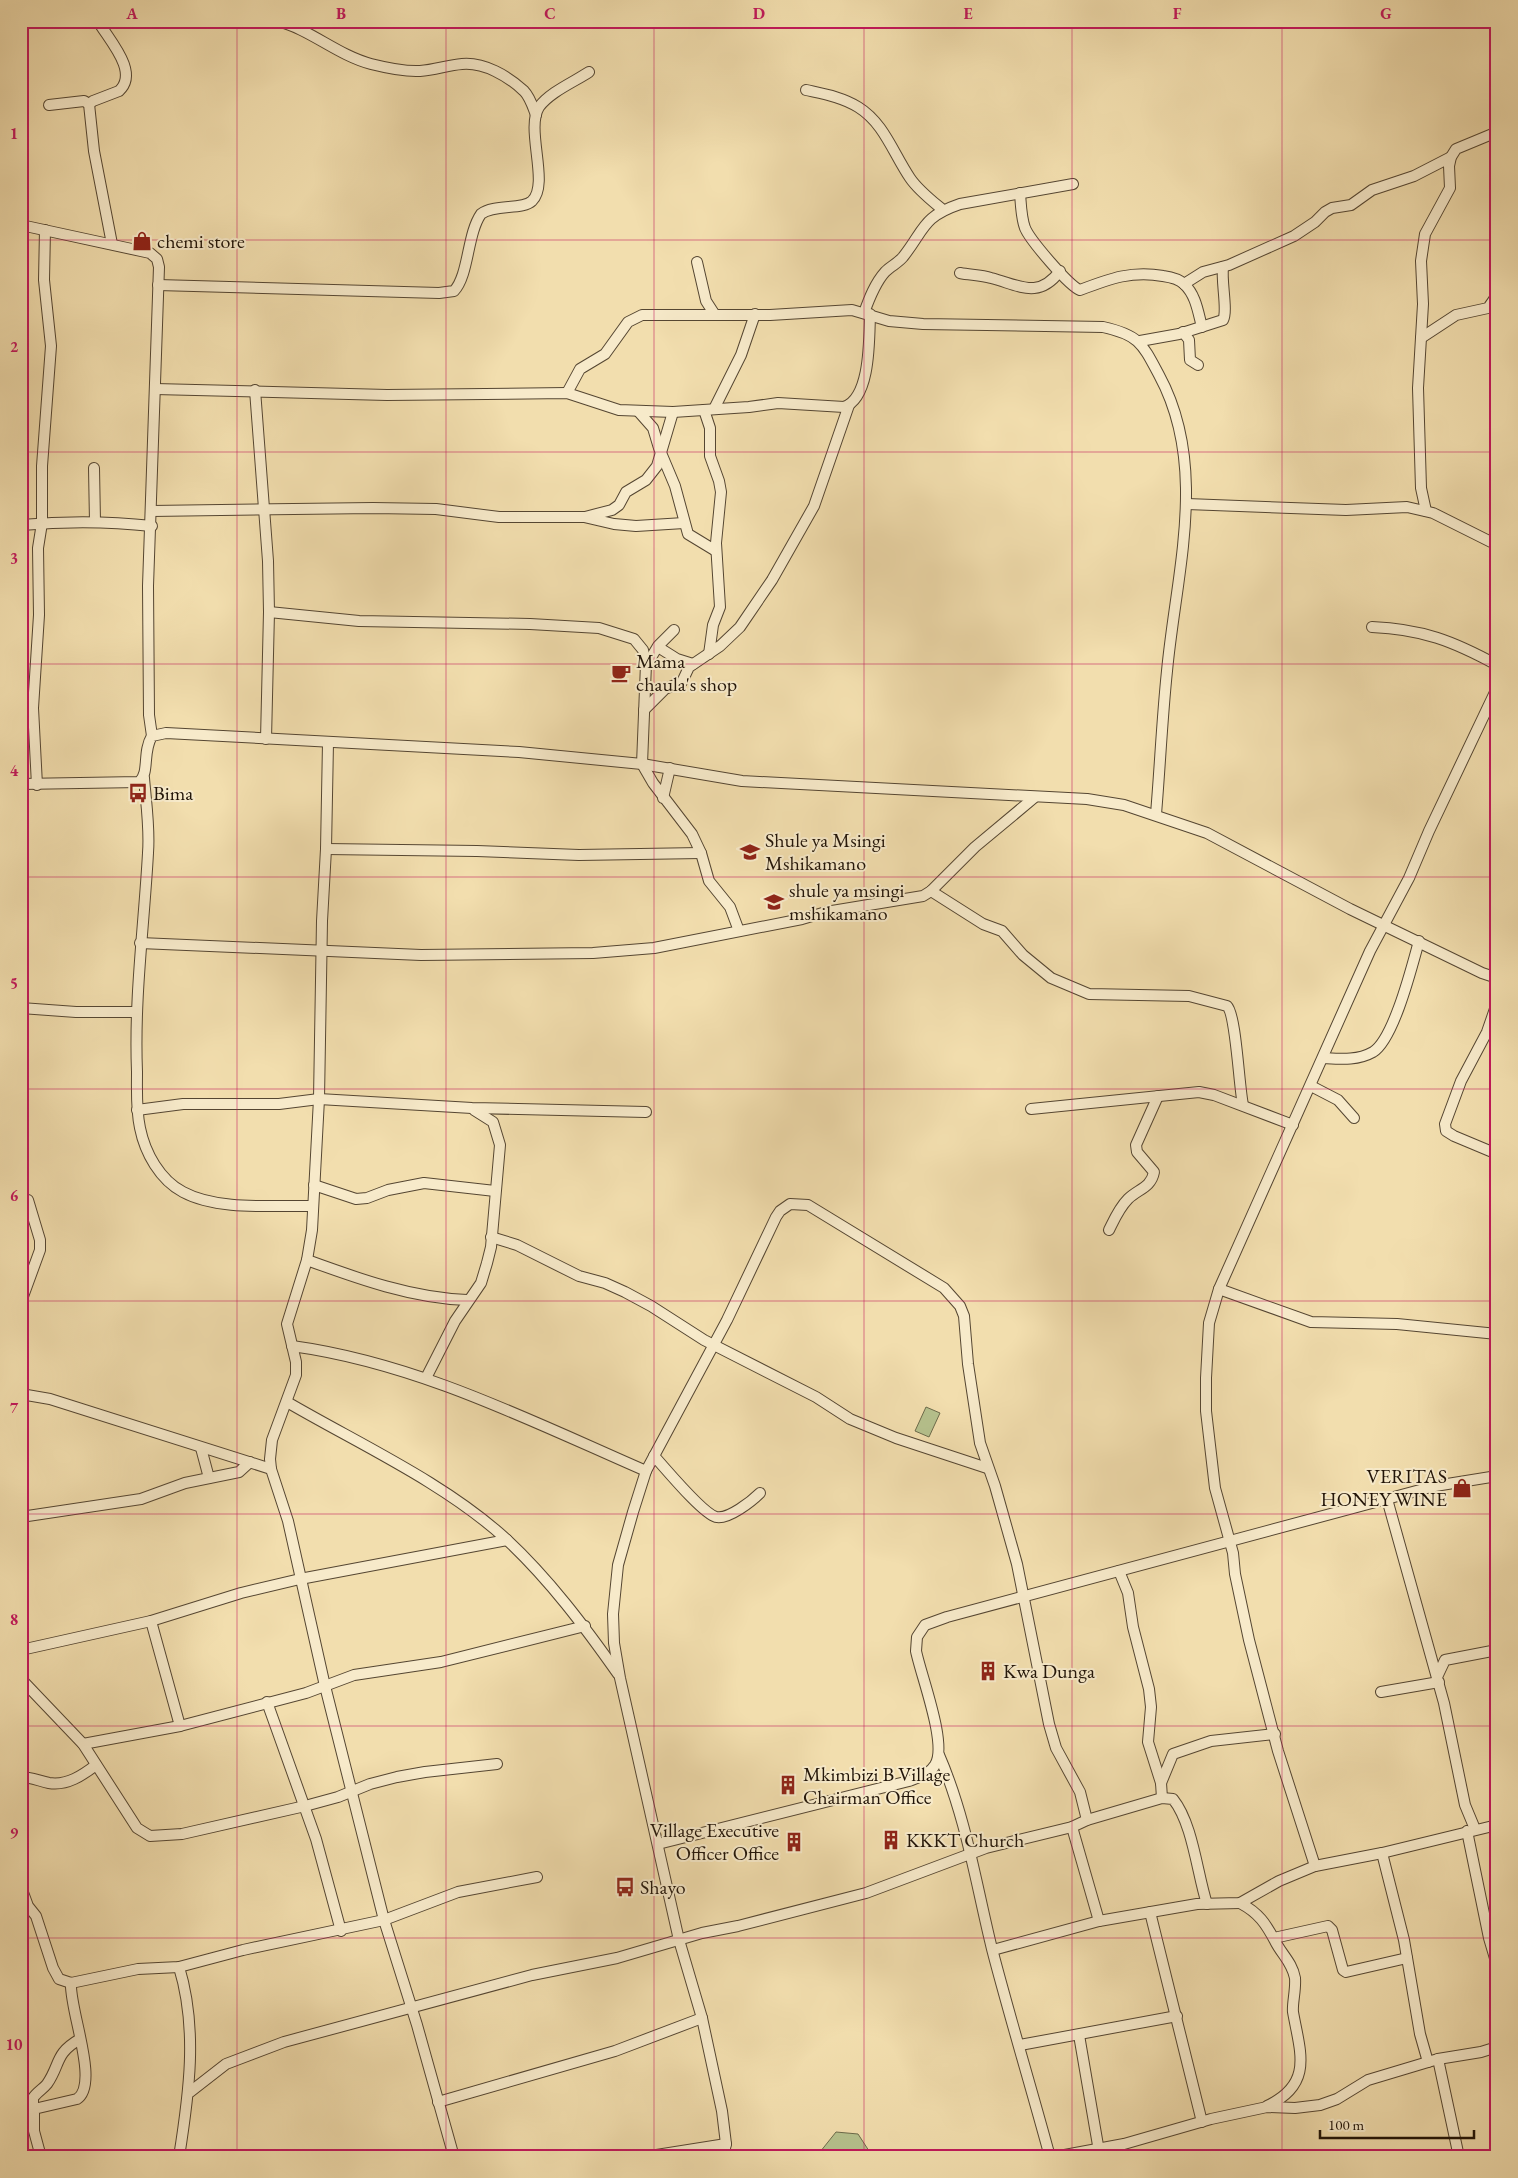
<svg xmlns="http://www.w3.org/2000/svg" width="1518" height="2178" font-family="'EB Garamond',serif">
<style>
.green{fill:#b6c28e;stroke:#6c6b4b}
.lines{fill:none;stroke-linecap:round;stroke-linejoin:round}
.minor-casing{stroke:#554632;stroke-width:12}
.minor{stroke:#f7eaca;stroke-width:10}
.grid{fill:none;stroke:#c2185b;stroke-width:1;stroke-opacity:0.55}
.labels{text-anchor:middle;stroke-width:4;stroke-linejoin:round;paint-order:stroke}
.poi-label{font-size:20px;fill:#211408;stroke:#f7eaca;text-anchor:start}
.neatline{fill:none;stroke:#c2185b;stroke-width:2}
.grid-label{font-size:16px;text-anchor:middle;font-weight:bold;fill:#c2185b}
</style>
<rect width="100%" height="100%" fill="#f2deae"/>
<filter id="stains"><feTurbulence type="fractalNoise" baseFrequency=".004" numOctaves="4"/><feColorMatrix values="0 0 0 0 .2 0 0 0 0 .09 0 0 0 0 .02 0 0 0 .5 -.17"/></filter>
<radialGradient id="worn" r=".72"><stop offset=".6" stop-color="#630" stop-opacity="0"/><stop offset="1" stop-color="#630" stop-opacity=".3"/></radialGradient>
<g class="green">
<path d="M926,1407l14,6 -11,24 -14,-6z"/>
<path d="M836,2132l22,2 15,23h-57z"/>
</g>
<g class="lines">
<defs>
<g id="minor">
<path d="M277,21c33,8 60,34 94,43 16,4 33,8 49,7 15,-1 28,-6 42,-7 22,-2 46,12 62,27 6,6 9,16 12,24"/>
<path d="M806,90c18,4 36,7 52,17 26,16 35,46 52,71 8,12 21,22 33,32"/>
<path d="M89,104l4,-3 26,-10c21,-19 -11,-52 -21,-70"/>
<path d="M49,105l35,-4 5,3 5,47 18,93"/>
<path d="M1020,193c1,12 1,24 5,35 5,12 44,58 55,62 29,-11 52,-20 83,-14 7,1 16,3 21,8 12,11 14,28 18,43"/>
<path d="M21,225l129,28 7,6 2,8 -11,319 1,129 3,21"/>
<path d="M697,262l9,39 9,14"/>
<path d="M960,273c10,2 21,2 31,5 28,7 47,22 69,-7"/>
<path d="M1184,284l19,-12 26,-7 65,-29 21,-14 10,-10 7,-4 19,-3 21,-15 42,-14 37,-19"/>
<path d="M158,285l281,8 15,-2c15,-16 13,-57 27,-77 13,-10 42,-4 51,-13 18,-17 -7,-72 7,-94 11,-15 35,-25 50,-35"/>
<path d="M864,313c5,-14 11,-30 21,-41 6,-6 13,-9 18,-15 22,-28 19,-40 57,-53l113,-20"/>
<path d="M1183,332l6,8 1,20 8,5"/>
<path d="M1421,338l35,-23 32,-7 9,-13"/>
<path d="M1140,341l39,-7 44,-14c5,-9 -2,-38 0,-53"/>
<path d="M155,389l232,6 180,-2 52,17 54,2 76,-5 29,-4 66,4c27,-9 25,-69 26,-93"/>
<path d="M255,390l13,171 1,51 -3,127"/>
<path d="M567,393l13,-24 25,-15 23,-32 14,-7h128l82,-5 37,11 34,3 180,3c36,8 39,16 56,48 50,92 17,198 8,296 -5,48 -7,96 -11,143"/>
<path d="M714,409l27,-54 14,-41"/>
<path d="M704,410l6,18v28l9,25 2,11 -5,51 4,64 -7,18 -4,29"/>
<path d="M638,411l15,17 6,20 16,38 13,48 28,17"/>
<path d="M94,468l1,54"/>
<path d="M1187,504l159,6 61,-3 26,6 64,32"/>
<path d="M151,511l222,-3 63,1 63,8h85l30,7 22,2 48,-3"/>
<path d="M1426,511l-5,-23 -3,-100 5,-84 -2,-43 4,-27 25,-46 -1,-22 2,-9 5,-8 41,-17"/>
<path d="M585,517l27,-7 7,-5 7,-13 20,-12 11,-14 16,-54"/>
<path d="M21,525c44,-4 87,-4 131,1"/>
<path d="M269,612l90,9 171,3 69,4 35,11 9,11 3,14 -4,100 11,19 39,51 9,19 8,28 21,26 9,24"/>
<path d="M1372,627c50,2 81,14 125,38"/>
<path d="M658,647l19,12 16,5"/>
<path d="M646,666l12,-20 16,-16"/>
<path d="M644,710l21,-21 17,-7 7,-15 31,-21 20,-19 32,-47 42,-74 35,-101"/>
<path d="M328,743l-2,106 -4,72 -3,178 -7,131 -5,30 -20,64 9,38v13l-24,65 -2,19 1,10 17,52 37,165 59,234 33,105 37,132"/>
<path d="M144,778c2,25 6,50 4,75 -4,73 -14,145 -11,219 0,19 -1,38 3,56 5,25 20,52 43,64 35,19 90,13 130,14"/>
<path d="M21,784l118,-2c11,-9 3,-30 13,-46l14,-3 353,19 123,12 100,17 345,18 37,6 83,28 143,76 132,64 15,5"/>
<path d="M37,785l-4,-77 6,-93 -1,-67 4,-25v-57l9,-120 -7,-66 1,-50"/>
<path d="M663,798l7,-30"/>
<path d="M326,849l151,2 102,4 122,-2"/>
<path d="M931,891l52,33 19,7 21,24 28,23 38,16 100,2 38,10c9,8 12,81 16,99"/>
<path d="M140,943l281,12 172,-2 61,-5 148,-29 24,-7 97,-16 8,-5 44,-44 60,-50"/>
<path d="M1497,1003l-10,29 -26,49 -16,43 1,7 8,5 43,18"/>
<path d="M21,1008l55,4h60"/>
<path d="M1323,1058c17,1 34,3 50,-6 21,-13 39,-86 46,-111"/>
<path d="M1311,1086l27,14 16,18"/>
<path d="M1031,1109l168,-17 15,3 79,30"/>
<path d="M137,1110l46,-6h96l40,-5 153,9 174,4"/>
<path d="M314,1185l42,14 11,-1 21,-8 36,-7 71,8"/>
<path d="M1109,1230c5,-10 10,-22 19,-31 10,-10 23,-11 26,-27l-17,-20 -1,-7 22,-49"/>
<path d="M491,1237l26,8 62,31 26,7 20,9 26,14 53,34 112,57 34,22 46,19 91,30"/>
<path d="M307,1260c52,19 105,38 160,40"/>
<path d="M1219,1289l92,33 86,2 100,10"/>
<path d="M21,1302l19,-52v-10l-12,-40"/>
<path d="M292,1346c125,17 239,75 354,125"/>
<path d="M426,1378l29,-57 26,-38 6,-20 4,-16 9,-102 -7,-23 -19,-12"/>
<path d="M21,1394l29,5 221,70"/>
<path d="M287,1402c72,42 158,81 219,137 43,40 79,88 112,135"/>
<path d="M201,1448l8,30"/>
<path d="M654,1456c12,13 48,57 62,61 12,3 36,-16 44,-24"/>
<path d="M1387,1499l57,204 21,102 10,24"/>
<path d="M21,1517l120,-18 44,-16 54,-11 11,-10"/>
<path d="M1119,1571l9,22 5,34 16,62 2,18 -3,35 13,41 1,15"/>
<path d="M151,1621l29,105"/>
<path d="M21,1650l130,-29 90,-28 59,-14 207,-39"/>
<path d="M1437,1677l8,-17 52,-10"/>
<path d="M21,1679l62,65 54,84 13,8 32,-2 123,-28 33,-9 32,-13 27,-7 28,-5 72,-8"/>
<path d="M1381,1692l58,-10"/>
<path d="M267,1702l49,137 25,92"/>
<path d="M83,1744l97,-18 126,-33 48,-18 87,-13 144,-36"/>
<path d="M939,1755c27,62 37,129 53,194 18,69 39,138 58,208"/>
<path d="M21,1777c10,0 18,4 28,6 18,3 34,-8 47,-18"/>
<path d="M1161,1783l12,-29 38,-13 64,-7"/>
<path d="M1072,1827l27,94"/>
<path d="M1467,1831l22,107 8,27"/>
<path d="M658,1844l251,-63c10,-4 21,-7 26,-16 13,-20 -14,-89 -19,-114l1,-14 8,-12 22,-8 488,-131 62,-10"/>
<path d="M1382,1853l22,87 16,94 8,28"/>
<path d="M1315,1866l-37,-115 -29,-111 -14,-66 -2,-21 -18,-65 -9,-77v-33l3,-55 10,-34 151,-338 39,-73 20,-47 68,-143"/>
<path d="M21,1887l7,19 8,10 17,52 6,11 12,4 67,-14 41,-2 64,-17 141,-30 74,-28 79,-15"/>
<path d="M1240,1903c19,10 26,21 35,38 7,14 17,21 20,37 1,12 -3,26 -2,34 7,40 21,72 -26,94"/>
<path d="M1150,1912l52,210"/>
<path d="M1274,1938l54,-12 4,4 11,40 3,2 61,-14"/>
<path d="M993,1950l106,-29 98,-17 43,-1 39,-22 36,-15 67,-13 115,-28"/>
<path d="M179,1967c19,62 10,127 0,190"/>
<path d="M1079,2035l21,122"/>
<path d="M1020,2045l157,-29"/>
<path d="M1438,2059l21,98"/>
<path d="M190,2092l36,-28 58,-22 248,-67 85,-17 85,-25 36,-7 128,-33 120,-45 86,-21 15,-7 75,-22 11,1c20,25 24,74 34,105"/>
<path d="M438,2102l177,-51 87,-33"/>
<path d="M33,2112v-14c4,-6 10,-9 14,-14 14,-20 7,-30 33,-45"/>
<path d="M41,2157l-7,-26v-22l43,-10c23,-15 -8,-90 -6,-116"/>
<path d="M644,2157l82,-13"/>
<path d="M723,2157l3,-13 -4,-33 -20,-93 -23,-78 -59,-262 -6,-35 -1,-29 5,-49 15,-53 13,-41 81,-151 49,-103 4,-6 10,-7 18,1 136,83 16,18 4,10 4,48 12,79 15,43 22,78 32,160 7,24 24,44 7,28"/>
<path d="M1054,2157l70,-13 87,-25 56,-12 28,1 25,-3 17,-6 31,-19 70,-21 43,-7 16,-5"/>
</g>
</defs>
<use href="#minor" class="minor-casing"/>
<use href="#minor" class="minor"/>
</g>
<path class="grid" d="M237,21v2136M446,21v2136M654,21v2136M864,21v2136M1072,21v2136M1282,21v2136M21,240h1476M21,452h1476M21,664h1476M21,877h1476M21,1089h1476M21,1301h1476M21,1514h1476M21,1726h1476M21,1938h1476"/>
<defs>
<symbol id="shop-bare" viewBox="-9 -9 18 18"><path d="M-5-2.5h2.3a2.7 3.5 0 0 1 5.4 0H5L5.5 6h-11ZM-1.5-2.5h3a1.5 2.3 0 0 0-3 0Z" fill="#8f2418" stroke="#f7eaca" stroke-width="2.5" paint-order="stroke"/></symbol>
<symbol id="cafe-bare" viewBox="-9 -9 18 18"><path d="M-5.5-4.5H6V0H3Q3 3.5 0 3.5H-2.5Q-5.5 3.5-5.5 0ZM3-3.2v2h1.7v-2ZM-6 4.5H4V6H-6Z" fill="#8f2418" stroke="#f7eaca" stroke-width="2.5" paint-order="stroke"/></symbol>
<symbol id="bus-bare" viewBox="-9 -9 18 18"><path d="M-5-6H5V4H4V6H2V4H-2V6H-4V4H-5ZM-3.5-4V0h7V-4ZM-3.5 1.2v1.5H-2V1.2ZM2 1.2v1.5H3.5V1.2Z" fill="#8f2418" stroke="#f7eaca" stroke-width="2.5" paint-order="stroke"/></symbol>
<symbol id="school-bare" viewBox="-9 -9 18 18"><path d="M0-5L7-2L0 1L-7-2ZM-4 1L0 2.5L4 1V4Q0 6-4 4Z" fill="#8f2418" stroke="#f7eaca" stroke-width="2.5" paint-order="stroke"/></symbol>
<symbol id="building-bare" viewBox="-9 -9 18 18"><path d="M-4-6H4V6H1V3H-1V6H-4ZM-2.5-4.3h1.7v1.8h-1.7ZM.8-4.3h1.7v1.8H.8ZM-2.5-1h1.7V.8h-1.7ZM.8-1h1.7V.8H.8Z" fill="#8f2418" stroke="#f7eaca" stroke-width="2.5" paint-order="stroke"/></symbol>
</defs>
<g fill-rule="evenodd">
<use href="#shop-bare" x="128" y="227" width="28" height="28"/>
<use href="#cafe-bare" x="607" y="659" width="28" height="28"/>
<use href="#bus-bare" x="124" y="779" width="28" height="28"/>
<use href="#school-bare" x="736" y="838" width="28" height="28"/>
<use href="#school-bare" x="760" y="888" width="28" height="28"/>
<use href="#shop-bare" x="1448" y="1474" width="28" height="28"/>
<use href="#building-bare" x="974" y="1657" width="28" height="28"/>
<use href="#building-bare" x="774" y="1771" width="28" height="28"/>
<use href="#building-bare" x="877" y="1826" width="28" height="28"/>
<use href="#building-bare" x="780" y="1828" width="28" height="28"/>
<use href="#bus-bare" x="611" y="1873" width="28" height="28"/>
</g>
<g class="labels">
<g class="poi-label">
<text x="157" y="248">chemi store</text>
<text x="636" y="668">Mama<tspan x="636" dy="23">chaula's shop</tspan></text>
<text x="153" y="800">Bima</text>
<text x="765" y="847">Shule ya Msingi<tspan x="765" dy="23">Mshikamano</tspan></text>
<text x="789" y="897">shule ya msingi<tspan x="789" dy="23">mshikamano</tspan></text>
<text x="1447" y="1483" text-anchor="end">VERITAS<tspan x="1447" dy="23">HONEY WINE</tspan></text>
<text x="1003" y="1678">Kwa Dunga</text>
<text x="803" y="1781">Mkimbizi B Village<tspan x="803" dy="23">Chairman Office</tspan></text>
<text x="779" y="1837" text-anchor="end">Village Executive<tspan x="779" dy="23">Officer Office</tspan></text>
<text x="906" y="1847">KKKT Church</text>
<text x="640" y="1894">Shayo</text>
</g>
</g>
<rect width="1518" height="2178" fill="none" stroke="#f2deae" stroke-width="55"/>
<path d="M1320 2130v8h154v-8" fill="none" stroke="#211408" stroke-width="2.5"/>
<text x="1328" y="2130" font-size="15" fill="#211408" stroke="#f7eaca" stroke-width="4" paint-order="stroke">100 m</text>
<rect x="28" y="28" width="1462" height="2122" class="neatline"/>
<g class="grid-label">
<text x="132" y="19">A</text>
<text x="341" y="19">B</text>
<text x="550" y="19">C</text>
<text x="759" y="19">D</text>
<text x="968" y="19">E</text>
<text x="1177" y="19">F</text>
<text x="1386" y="19">G</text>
<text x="14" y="139">1</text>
<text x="14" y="352">2</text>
<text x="14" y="564">3</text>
<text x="14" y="776">4</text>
<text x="14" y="989">5</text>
<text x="14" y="1201">6</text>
<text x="14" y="1413">7</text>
<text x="14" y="1625">8</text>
<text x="14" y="1838">9</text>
<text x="14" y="2050">10</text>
</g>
<rect width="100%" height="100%" filter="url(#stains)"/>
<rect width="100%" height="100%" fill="url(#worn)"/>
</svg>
